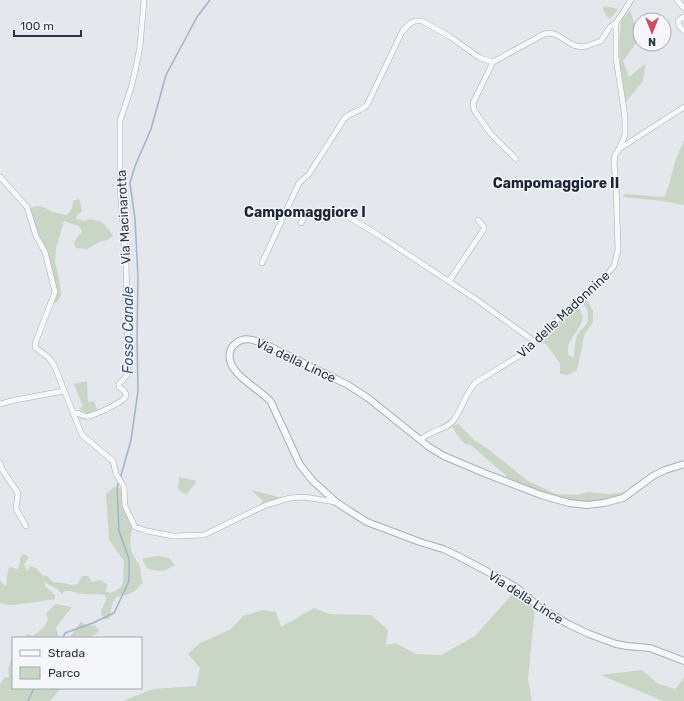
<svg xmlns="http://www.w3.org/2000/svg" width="684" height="701" font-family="Rubik,sans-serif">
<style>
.green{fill:#c9d6c5}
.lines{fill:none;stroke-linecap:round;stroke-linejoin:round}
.stream{stroke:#9fb4cc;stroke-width:1.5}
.minor-casing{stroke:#a9aeb7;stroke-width:6}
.tertiary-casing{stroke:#a9aeb7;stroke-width:8}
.minor{stroke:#f7f8fa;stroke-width:5}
.tertiary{stroke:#f7f8fa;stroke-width:6}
.labels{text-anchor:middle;stroke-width:3;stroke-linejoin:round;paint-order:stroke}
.street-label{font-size:13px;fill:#2b3445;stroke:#f4f6f9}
.neighbourhood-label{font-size:14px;font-weight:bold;fill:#1d2536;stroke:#f4f6f9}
.water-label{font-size:14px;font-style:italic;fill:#34527a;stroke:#f4f6f9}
</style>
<rect width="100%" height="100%" fill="#e4e7ec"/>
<g class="green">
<path d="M604,6l14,3 -5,7 -4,3 -6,-9z"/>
<path d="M630,10l9,29 -16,22 6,16 17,-14 -3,18 -17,21 -6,-32 -1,-27 2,-22z"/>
<path d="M684,140v65l-21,-4 -40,-4 2,-3 39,3 5,-12 6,-23z"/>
<path d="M78,199l2,2 2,10 -6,6v2l8,2 7,-2 11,3 8,9 3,5 -6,4 -8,2 -12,7 -11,-1 -2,-6 8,-11 -3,-5 -15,-5 -8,27 -1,14 5,21 1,13 -5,7h-2l2,-9 -14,-50 -9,-26 -3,-10c10,-4 14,0 23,4 4,1 9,2 14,3l5,-7 1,-7z"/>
<path d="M585,297l8,14v11l-9,13 -2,12 -5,23 -9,5 -8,-1v-11l-14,-19 -5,-1v-4l37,-34c1,3 3,6 4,9 3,12 -12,22 -14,33 0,3 0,6 1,9l5,1c1,-8 0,-18 5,-25 2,-3 5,-4 7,-7 4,-8 2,-17 -4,-23v-3z"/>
<path d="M87,381l1,21 6,-1 3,9 -11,4 -7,-6 4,-2 -9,-22z"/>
<path d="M458,424l16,16 14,9 40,32 28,13 21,1 11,-3 7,1 15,1 16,-2 -11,6 -20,4 -24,-1 -21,-5 -41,-15 -4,-7 -9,-7 -25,-22 -6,-1 -8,-9 -5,-9z"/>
<path d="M179,477l18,4 -11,14 -8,-6z"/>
<path d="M114,487l8,1 10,42 -2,8 1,13 9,16 1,9 2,6c-3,4 -7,9 -12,11 -6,4 -12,0 -17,7 -3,5 -3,13 -5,19h-5l-3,-6 1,-4 4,-9 -1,-5c-9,-2 -19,1 -28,-2 -3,0 -6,-3 -9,-2 -4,0 -4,0 -6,3l-5,-5 -13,-7 1,4 10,9v4l-40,6h-9l-6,-2v-23l3,4 3,2 2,-17 2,-2 8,2 2,-6v-6l4,-3 5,3 -1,2 -4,5 3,7 3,-5 6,2 6,7 5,1 6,6 10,1 10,2 5,-1 4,-8h6l4,6 8,-2 7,4 -1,7 4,2c6,-2 11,-4 13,-10l1,-22 -15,-21 -3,-46z"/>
<path d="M251,490l31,8 -24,8 5,-5z"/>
<path d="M159,556l10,2 6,7c-14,8 -14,7 -28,3l-5,-9 9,-2z"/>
<path d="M516,590l19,18 -7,71 4,22h-409l30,-12 43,-3 4,-18 -12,-14 12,-11 31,-14 12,-13 20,-6 13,2 5,15 33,-19 16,6 41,1 17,15 -2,15 10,-2 20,11 25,1 34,-19z"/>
<path d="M56,604l16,3 -16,20 3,11h-36l4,-4 6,2 11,-9 4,-7 -2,-7z"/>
<path d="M81,622l7,4 7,-1 4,6 -9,7h-21z"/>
<path d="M13,647v41h48l-11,13h-50v-17l4,-6 5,-1 -1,-8 4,-11v-9z"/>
<path d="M642,670l16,14 18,5 8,-12v24h-21l-62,-26z"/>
</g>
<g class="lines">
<g class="stream">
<path d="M120,479l11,-39 7,-49 -1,-54 1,-59 -3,-59 -5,-36 5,-17 16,-37 15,-54 31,-58 13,-17"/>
<path d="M63,638l2,-5 28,-10 21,-10 15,-32v-22l-10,-28 -2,-44 2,-5"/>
<path d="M28,701l6,-13"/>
</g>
<defs>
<g id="minor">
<path d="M677,0l7,8"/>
<path d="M684,18l-1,-1 -4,3 -1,2 2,5 4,4"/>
<path d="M619,149l6,-14v-13l-1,-12 -8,-52v-35l15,-23"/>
<path d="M516,159l-25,-25 -17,-24 -1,-7 20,-41 51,-28 6,-1 7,2 16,10 8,2 6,-1 14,-5 9,-14 6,-4"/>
<path d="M0,177l27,30 9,29 9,16 10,40 -19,49 -1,6 2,2 11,8 6,8 28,70 31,26 3,13 8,13 1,19 10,21 12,4 26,5 31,-1 62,-30 24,-7 14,-1 32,5"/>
<path d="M301,223l4,-8 37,-2 38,23 97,64 57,41"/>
<path d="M262,263l37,-80 10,-9 35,-55c6,-7 16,-7 23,-14l35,-73 7,-8 6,-3h7l27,15 31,22 13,4"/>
<path d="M449,281l35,-52v-2l-6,-7"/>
<path d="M0,404l15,-4 49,-9"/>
<path d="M74,415l3,-2c4,2 8,4 12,3 6,-1 35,-14 37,-20 1,-4 -4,-7 -7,-9v-3l4,-4 4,-5 1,-16 -2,-96 -6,-77v-65l11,-33 5,-21 4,-21 4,-46"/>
<path d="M420,440c4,-3 9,-6 13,-8 7,-3 15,-5 20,-11 9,-11 12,-27 22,-38l47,-29 26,-26 56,-50 10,-12 4,-16 -2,-66 -2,-20 1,-9 4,-6 65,-42"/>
<path d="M0,463l3,8 15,22 -2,16 10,17"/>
</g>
<path id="tertiary" d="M684,464l-19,6 -12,6 -30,22 -19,5 -17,2 -18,-2 -28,-8 -57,-22 -40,-17 -15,-9 -61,-49 -20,-13 -81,-40c-11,-4 -22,-10 -32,-1 -3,2 -4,4 -5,8 -5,21 29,36 41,50l29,63 13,16 23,21 15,10 16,10 53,20 23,7 15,7 49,26 10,6 22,19 29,17 21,10 27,10 11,2 23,2 34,13"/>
</defs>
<use href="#minor" class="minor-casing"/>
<use href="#tertiary" class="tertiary-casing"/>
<use href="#minor" class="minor"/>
<use href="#tertiary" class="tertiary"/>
</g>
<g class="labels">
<g class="street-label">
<text transform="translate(123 217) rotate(-93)" y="5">Via Macinarotta</text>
<text transform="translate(563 314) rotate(-43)" y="5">Via delle Madonnine</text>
<text transform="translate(296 360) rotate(25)" y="5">Via della Lince</text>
<text transform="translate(526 597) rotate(33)" y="5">Via della Lince</text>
</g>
<g class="neighbourhood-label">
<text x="556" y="188">Campomaggiore II</text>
<text x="305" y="217">Campomaggiore I</text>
</g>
<g class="water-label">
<text transform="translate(128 330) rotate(-90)" y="5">Fosso Canale</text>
</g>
</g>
<rect x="12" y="637" width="130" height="52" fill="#f4f6f9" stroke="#a4a8b1"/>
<rect x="20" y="650" width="20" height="6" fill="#f7f8fa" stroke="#a4a8b1"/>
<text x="48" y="657" font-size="12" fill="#2b3445">Strada</text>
<rect x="20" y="667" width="20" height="12" fill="#c9d6c5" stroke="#a4a8b1"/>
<text x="48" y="677" font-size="12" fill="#2b3445">Parco</text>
<g transform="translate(652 32) rotate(180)"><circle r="19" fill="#f4f6f9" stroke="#a4a8b1"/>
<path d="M0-3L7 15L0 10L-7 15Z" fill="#d1495b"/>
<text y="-6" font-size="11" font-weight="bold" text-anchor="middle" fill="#2b3445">N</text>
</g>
<path d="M14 30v6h67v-6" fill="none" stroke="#2b3445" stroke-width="2"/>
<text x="20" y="30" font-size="12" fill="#2b3445" stroke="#f4f6f9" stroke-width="3" paint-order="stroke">100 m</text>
</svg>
